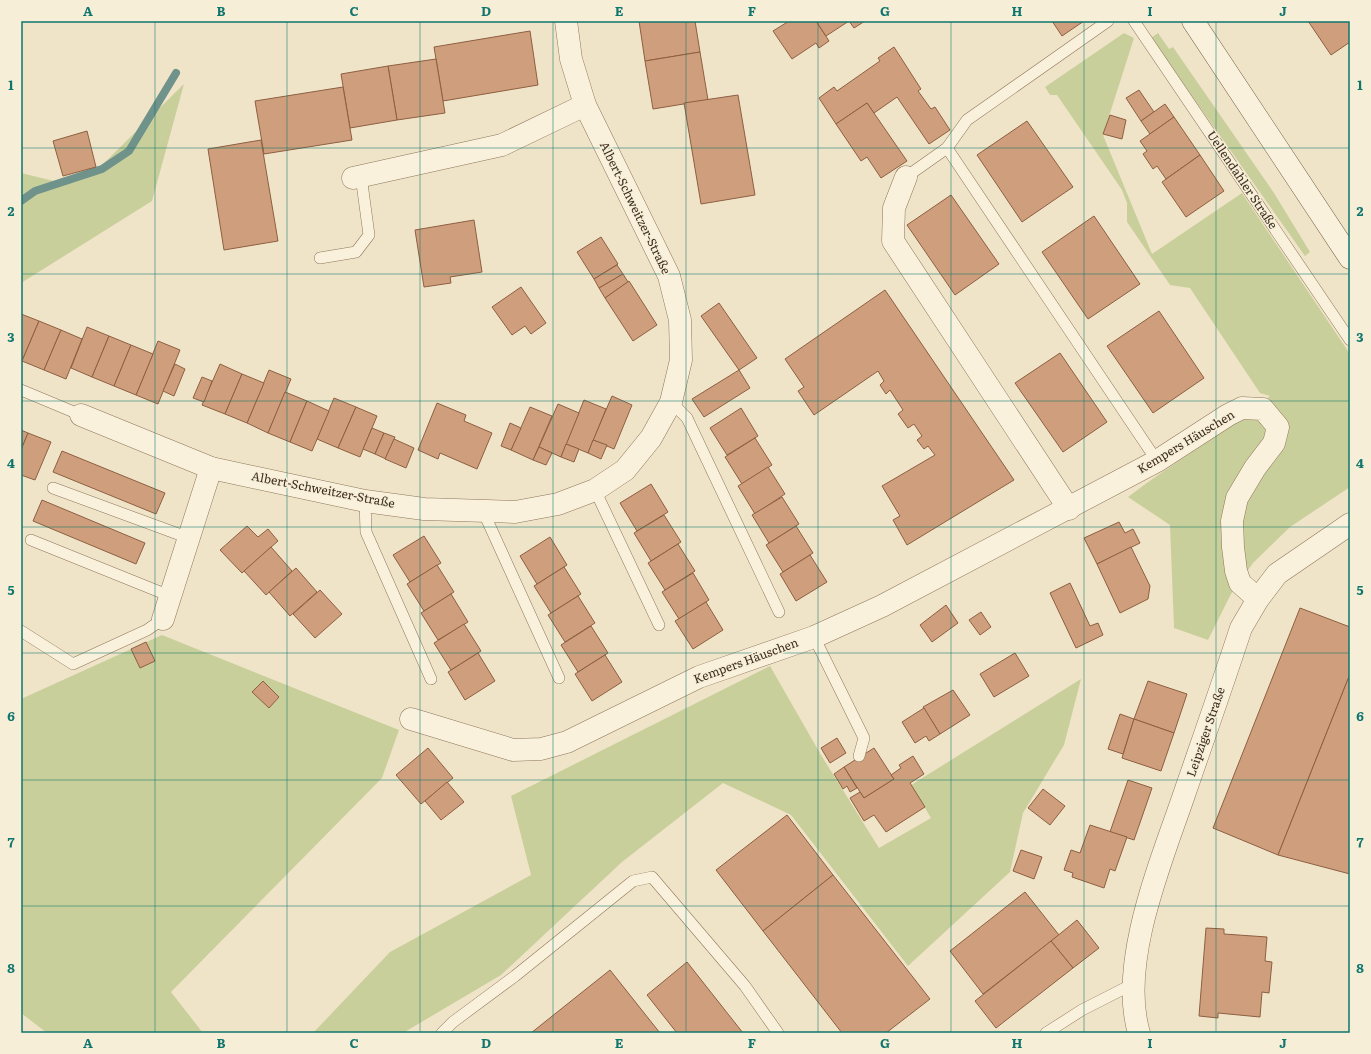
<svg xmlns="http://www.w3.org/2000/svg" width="1371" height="1054" font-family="Literata,serif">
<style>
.green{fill:#c9cf9b}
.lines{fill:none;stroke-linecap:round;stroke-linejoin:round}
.stream{stroke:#6f938a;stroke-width:8}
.building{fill:#cf9f7d;stroke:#8d5f41}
.service-casing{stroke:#8d765c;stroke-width:12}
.minor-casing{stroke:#8d765c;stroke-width:23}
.secondary-casing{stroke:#6f573f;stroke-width:23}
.service{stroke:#faf1dc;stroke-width:11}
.minor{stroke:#faf1dc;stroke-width:22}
.secondary{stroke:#faf1dc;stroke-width:22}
.grid{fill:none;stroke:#0f766e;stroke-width:1;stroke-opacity:0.55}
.labels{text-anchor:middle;stroke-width:3;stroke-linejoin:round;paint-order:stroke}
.street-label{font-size:12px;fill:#3d2e20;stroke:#f7eed8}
.neatline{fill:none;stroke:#0f766e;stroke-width:1.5}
.grid-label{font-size:13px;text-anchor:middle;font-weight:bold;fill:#0f766e}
</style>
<rect width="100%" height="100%" fill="#f0e4c8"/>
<g class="green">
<path d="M1124,33l10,5 -31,97 49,119 90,-61 108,161v133l-60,40 -37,36 -22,31 -23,46 -34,-12 -4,-103 -42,-28c46,-36 97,-63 142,-101l-10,-3 -70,-105 -20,-3 -43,-63v-19l-5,-13 -65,-95h-7l-5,-8z"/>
<path d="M1158,33l11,16 4,-2 101,146 36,59 -5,4 -154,-218z"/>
<path d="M184,84l-32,117 -131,82v-110l33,8 46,-14z"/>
<path d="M162,635l237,95 -17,48 -211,214 32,41h-156l-26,-20v-314z"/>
<path d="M770,666l51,89 58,93 52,-30 -20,-33 170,-106 -17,66 -41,68 -13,59 -102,94 -117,-151 -68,-32 -101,79 -121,113 -98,58h-90l77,-81 141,-77 -20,-79z"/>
</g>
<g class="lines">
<path class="stream" d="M21,201l14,-10 67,-22 27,-18 47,-78"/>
</g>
<g class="building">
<path d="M639,21h56l5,31 -55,9z"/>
<path d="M789,21h27l13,20 -10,7 -3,-5 -24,16 -19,-28z"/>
<path d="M816,21h33l-23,15z"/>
<path d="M849,21h16l-11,7z"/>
<path d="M1052,21h32l-22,15z"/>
<path d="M1308,21h42v21l-19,13z"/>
<path d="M530,31l8,54 -95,16 -9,-54z"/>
<path d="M894,47l27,42 -3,2 13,18 4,-2 15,23 -21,14 -32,-47 -23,16 -7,-10 -31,21 -17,-26 15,-11 3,4 43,-30 -2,-3z"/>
<path d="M700,52l8,48 -55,9 -8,-48z"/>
<path d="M436,59l9,54 -48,7 -9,-54z"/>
<path d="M388,66l9,54 -47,8 -9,-54z"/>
<path d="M343,87l9,53 -88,14 -9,-53z"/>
<path d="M1139,90l15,22 -13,9 -15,-23z"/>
<path d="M738,95l17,100 -54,9 -17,-101z"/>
<path d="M867,103l40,58 -26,17 -14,-21 -6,4 -25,-37z"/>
<path d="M1165,104l9,13 -24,17 -9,-13z"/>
<path d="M1110,115l16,5 -4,19 -19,-5z"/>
<path d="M1174,117l26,38 -34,24 -9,-13 -4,3 -10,-15 4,-3 -7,-10z"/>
<path d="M1027,121l46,66 -51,35 -45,-67z"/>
<path d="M87,131l9,36 -33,9 -10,-35z"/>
<path d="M261,140l17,101 -54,9 -16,-101z"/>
<path d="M1200,155l24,36 -38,26 -24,-35z"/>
<path d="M951,195l48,69 -44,31 -48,-70z"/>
<path d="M1094,216l46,68 -52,35 -46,-67z"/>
<path d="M474,220l8,52 -32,5 1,6 -27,4 -9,-57z"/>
<path d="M601,237l17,27 -24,15 -17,-27z"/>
<path d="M617,265l6,9 -24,14 -5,-9z"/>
<path d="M623,274l5,8 -23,16 -6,-10z"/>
<path d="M629,281l28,44 -24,16 -28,-43z"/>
<path d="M521,287l25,36 -15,11 -6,-8 -13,9 -20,-28z"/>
<path d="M885,290l129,190 -107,65 -14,-25 7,-4 -18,-30 53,-31 -7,-9 -4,3 -7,-9 5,-4 -8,-12 -6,4 -10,-14 5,-4 -13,-20 -4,4 -6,-9 4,-4 -6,-10 -64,44 -16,-24 6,-4 -19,-28z"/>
<path d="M719,303l38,55 -18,12 -38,-54z"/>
<path d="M1159,311l45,67 -51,35 -46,-67z"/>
<path d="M21,314l18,7 -17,40h-1z"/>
<path d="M39,321l22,9 -17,40 -22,-9z"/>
<path d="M87,327l22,9 -17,41 -21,-9z"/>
<path d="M61,330l21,9 -16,40 -22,-9z"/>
<path d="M109,336l22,9 -17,41 -22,-9z"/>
<path d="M158,341l22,9 -22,54 -22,-9z"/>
<path d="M131,345l22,9 -17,41 -22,-9z"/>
<path d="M1060,353l47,69 -44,30 -48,-69z"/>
<path d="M175,364l10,5 -11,27 -11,-5z"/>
<path d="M220,364l22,10 -17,40 -23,-9z"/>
<path d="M269,370l22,9 -23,54 -21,-10z"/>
<path d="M739,370l11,18 -46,29 -12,-18z"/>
<path d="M242,374l22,9 -17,40 -22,-9z"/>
<path d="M202,377l10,4 -8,21 -11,-4z"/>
<path d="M285,392l22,9 -17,41 -22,-9z"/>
<path d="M612,396l20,9 -18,44 -21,-9z"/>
<path d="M334,398l22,9 -18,41 -21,-9z"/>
<path d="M584,400l22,9 -18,44 -22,-9z"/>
<path d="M307,401l22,10 -17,40 -22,-9z"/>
<path d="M437,403l29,12 -2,6 28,12 -15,36 -37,-16 -2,6 -20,-9z"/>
<path d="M558,404l21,9 -18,44 -22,-10z"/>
<path d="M356,407l21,9 -17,41 -22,-9z"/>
<path d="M530,407l22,9 -19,44 -22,-10z"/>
<path d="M741,408l17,28 -31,19 -17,-27z"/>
<path d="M510,423l11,5 -10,22 -10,-4z"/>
<path d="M372,428l12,5 -9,21 -12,-5z"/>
<path d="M21,430l7,3 -7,17z"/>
<path d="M28,433l23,9 -16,38 -14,-5v-25z"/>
<path d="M384,433l11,4 -9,22 -11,-5z"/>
<path d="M755,438l17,27 -30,19 -17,-27z"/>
<path d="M394,439l20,9 -8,20 -21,-9z"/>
<path d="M593,440l14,5 -6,14 -13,-6z"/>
<path d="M566,444l13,5 -5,13 -13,-5z"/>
<path d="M539,447l13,6 -6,12 -13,-5z"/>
<path d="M62,451l103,42 -9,21 -103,-42z"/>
<path d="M768,467l17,27 -30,20 -17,-28z"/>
<path d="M651,484l17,28 -31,19 -17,-28z"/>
<path d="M782,497l17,27 -30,19 -17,-28z"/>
<path d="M42,500l103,43 -9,21 -103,-43z"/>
<path d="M664,515l17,27 -30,19 -17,-28z"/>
<path d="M1119,522l6,11 8,-4 7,14 -43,21 -13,-26z"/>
<path d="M247,526l11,11 10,-8 10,12 -36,32 -22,-23z"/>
<path d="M796,526l17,27 -30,19 -17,-27z"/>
<path d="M424,536l17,27 -31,19 -17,-27z"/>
<path d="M550,537l17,28 -30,19 -17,-28z"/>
<path d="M678,544l17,27 -30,19 -17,-27z"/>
<path d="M271,547l21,24 -26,24 -22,-24z"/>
<path d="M1131,547l19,39 -2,13 -28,14 -23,-49z"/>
<path d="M810,555l17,27 -31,19 -16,-27z"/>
<path d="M437,565l17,27 -30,19 -17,-27z"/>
<path d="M564,567l17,27 -30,19 -17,-27z"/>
<path d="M296,568l21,24 -27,24 -21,-24z"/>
<path d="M693,573l16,27 -30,19 -17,-27z"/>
<path d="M1070,583l20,43 8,-3 5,12 -27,13 -26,-55z"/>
<path d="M320,590l22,24 -27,24 -22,-24z"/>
<path d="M451,594l17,28 -30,18 -17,-27z"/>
<path d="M578,596l17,27 -30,19 -17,-27z"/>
<path d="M706,602l17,28 -30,19 -18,-28z"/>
<path d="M946,605l12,18 -26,19 -12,-17z"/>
<path d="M1300,608l50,19v47l-72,181 -65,-27z"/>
<path d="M981,612l10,15 -11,8 -11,-15z"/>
<path d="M464,624l17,27 -30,19 -17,-27z"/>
<path d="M591,626l17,27 -30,19 -17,-27z"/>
<path d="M146,642l9,19 -15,7 -9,-19z"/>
<path d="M478,653l17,28 -30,19 -17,-28z"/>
<path d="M1015,653l14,23 -35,21 -14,-23z"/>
<path d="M605,655l17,27 -30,19 -17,-27z"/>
<path d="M1348,679l2,1v194l-72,-19z"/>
<path d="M263,681l16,16 -10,11 -17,-16z"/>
<path d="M1148,681l39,13 -13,39 -40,-14z"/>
<path d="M953,690l17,25 -30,19 -17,-27z"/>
<path d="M924,708l16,26 -11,7 -3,-5 -11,7 -13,-21z"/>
<path d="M1120,714l14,5 -11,35 -15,-5z"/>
<path d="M1134,719l40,14 -13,38 -39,-13z"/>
<path d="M837,738l9,15 -16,10 -9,-15z"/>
<path d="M428,748l25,30 -32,26 -25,-29z"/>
<path d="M874,748l20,31 -30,19 -20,-31z"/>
<path d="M913,756l11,18 -14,9 15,24 -39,25 -12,-17 -10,6 -14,-23 10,-6 4,6 30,-19 -3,-4 10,-7 -2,-3z"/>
<path d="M844,767l13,21 -7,4 -3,-6 -4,3 -9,-15z"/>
<path d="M1128,780l24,8 -18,52 -24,-8z"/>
<path d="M447,782l17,20 -23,18 -16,-19z"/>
<path d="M1043,789l22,17 -15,19 -22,-17z"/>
<path d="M787,815l46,60 -70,56 -47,-61z"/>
<path d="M1090,825l37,12 -12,34 -5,-2 -6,19 -32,-11 1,-4 -9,-3 7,-20 9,3z"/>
<path d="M1021,850l21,7 -8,22 -21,-8z"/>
<path d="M833,875l97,124 -44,34h-44l-79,-102z"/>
<path d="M1025,892l34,43 -76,59 -33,-43z"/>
<path d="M1077,920l22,28 -26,20 -22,-27z"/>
<path d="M1206,928l18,1v5l43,3 -2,24 7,1 -3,31 -7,-1 -2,25 -42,-4v5l-19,-2z"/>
<path d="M1051,941l22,27 -77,60 -21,-27z"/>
<path d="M687,962l56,71h-66l-30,-38z"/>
<path d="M610,970l50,63h-129z"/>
</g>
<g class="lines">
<defs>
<g id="service">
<path d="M1134,21l216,319"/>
<path d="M947,148l210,313"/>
<path d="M906,177l41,-29 20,-28 141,-99"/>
<path d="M320,258l36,-6 13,-17 -8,-59"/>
<path d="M21,390l60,25"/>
<path d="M671,402l16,16 92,194"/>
<path d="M53,488l136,50"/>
<path d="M595,490l64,135"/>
<path d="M365,501l1,31 65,147"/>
<path d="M483,511l76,167"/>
<path d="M31,540l139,56"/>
<path d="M21,631l52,33 74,-34 16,-11"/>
<path d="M814,637l50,101 -5,18"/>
<path d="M442,1033l11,-11 62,-46 118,-95 19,-4 93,109 33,47"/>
<path d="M1046,1033l36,-23 51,-26"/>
</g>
<g id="minor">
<path d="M906,177l-12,31 -1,33 176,268"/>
<path d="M353,178l149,-33 83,-40"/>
<path d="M81,415l130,53 154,33 59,8 91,3 43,-8 37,-14 30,-20 26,-32 20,-36 10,-42 -1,-40 -11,-44 -84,-171 -14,-46 -5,-38"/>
<path d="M163,619l48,-151"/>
<path d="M411,719l102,31 28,-1 26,-7 132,-65 115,-40 68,-31 275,-145 71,-46 14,-7 21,1 15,18 -4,16 -19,25 -18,30 -5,23 1,26 3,24 4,12 18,16"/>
<path d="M1139,1033c-21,-71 23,-173 46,-241 19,-55 38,-109 56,-164l17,-29 19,-25 73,-50"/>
</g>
<path id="secondary" d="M1193,21l157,237"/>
</defs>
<use href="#service" class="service-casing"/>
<use href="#minor" class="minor-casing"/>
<use href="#secondary" class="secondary-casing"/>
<use href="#service" class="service"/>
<use href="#minor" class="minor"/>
<use href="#secondary" class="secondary"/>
</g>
<path class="grid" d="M155,21v1012M287,21v1012M420,21v1012M553,21v1012M686,21v1012M818,21v1012M951,21v1012M1084,21v1012M1216,21v1012M21,148h1329M21,274h1329M21,401h1329M21,527h1329M21,653h1329M21,780h1329M21,906h1329"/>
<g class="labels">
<g class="street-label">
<text transform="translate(1242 180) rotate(56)" y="4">Uellendahler Straße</text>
<text transform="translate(635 208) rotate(64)" y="4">Albert-Schweitzer-Straße</text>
<text transform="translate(1186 442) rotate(-31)" y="4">Kempers Häuschen</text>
<text transform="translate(323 490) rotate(11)" y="4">Albert-Schweitzer-Straße</text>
<text transform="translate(746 661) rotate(-20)" y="4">Kempers Häuschen</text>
<text transform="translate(1206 732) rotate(-71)" y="4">Leipziger Straße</text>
</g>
</g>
<rect width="1371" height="1054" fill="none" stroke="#f7eed8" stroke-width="44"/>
<rect x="22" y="22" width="1327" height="1010" class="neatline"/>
<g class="grid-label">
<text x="88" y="16">A</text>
<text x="221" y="16">B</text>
<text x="354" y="16">C</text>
<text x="486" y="16">D</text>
<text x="619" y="16">E</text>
<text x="752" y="16">F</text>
<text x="885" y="16">G</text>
<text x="1017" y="16">H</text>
<text x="1150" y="16">I</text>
<text x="1283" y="16">J</text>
<text x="11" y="90">1</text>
<text x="1360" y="90">1</text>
<text x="11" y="216">2</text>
<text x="1360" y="216">2</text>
<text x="11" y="342">3</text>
<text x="1360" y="342">3</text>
<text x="11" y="468">4</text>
<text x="1360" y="468">4</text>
<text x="11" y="595">5</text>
<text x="1360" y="595">5</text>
<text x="11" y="721">6</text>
<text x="1360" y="721">6</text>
<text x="11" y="847">7</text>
<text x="1360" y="847">7</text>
<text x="11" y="973">8</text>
<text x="1360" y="973">8</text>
<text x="88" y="1048">A</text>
<text x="221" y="1048">B</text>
<text x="354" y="1048">C</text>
<text x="486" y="1048">D</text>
<text x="619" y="1048">E</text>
<text x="752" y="1048">F</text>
<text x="885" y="1048">G</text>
<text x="1017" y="1048">H</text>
<text x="1150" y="1048">I</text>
<text x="1283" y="1048">J</text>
</g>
</svg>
